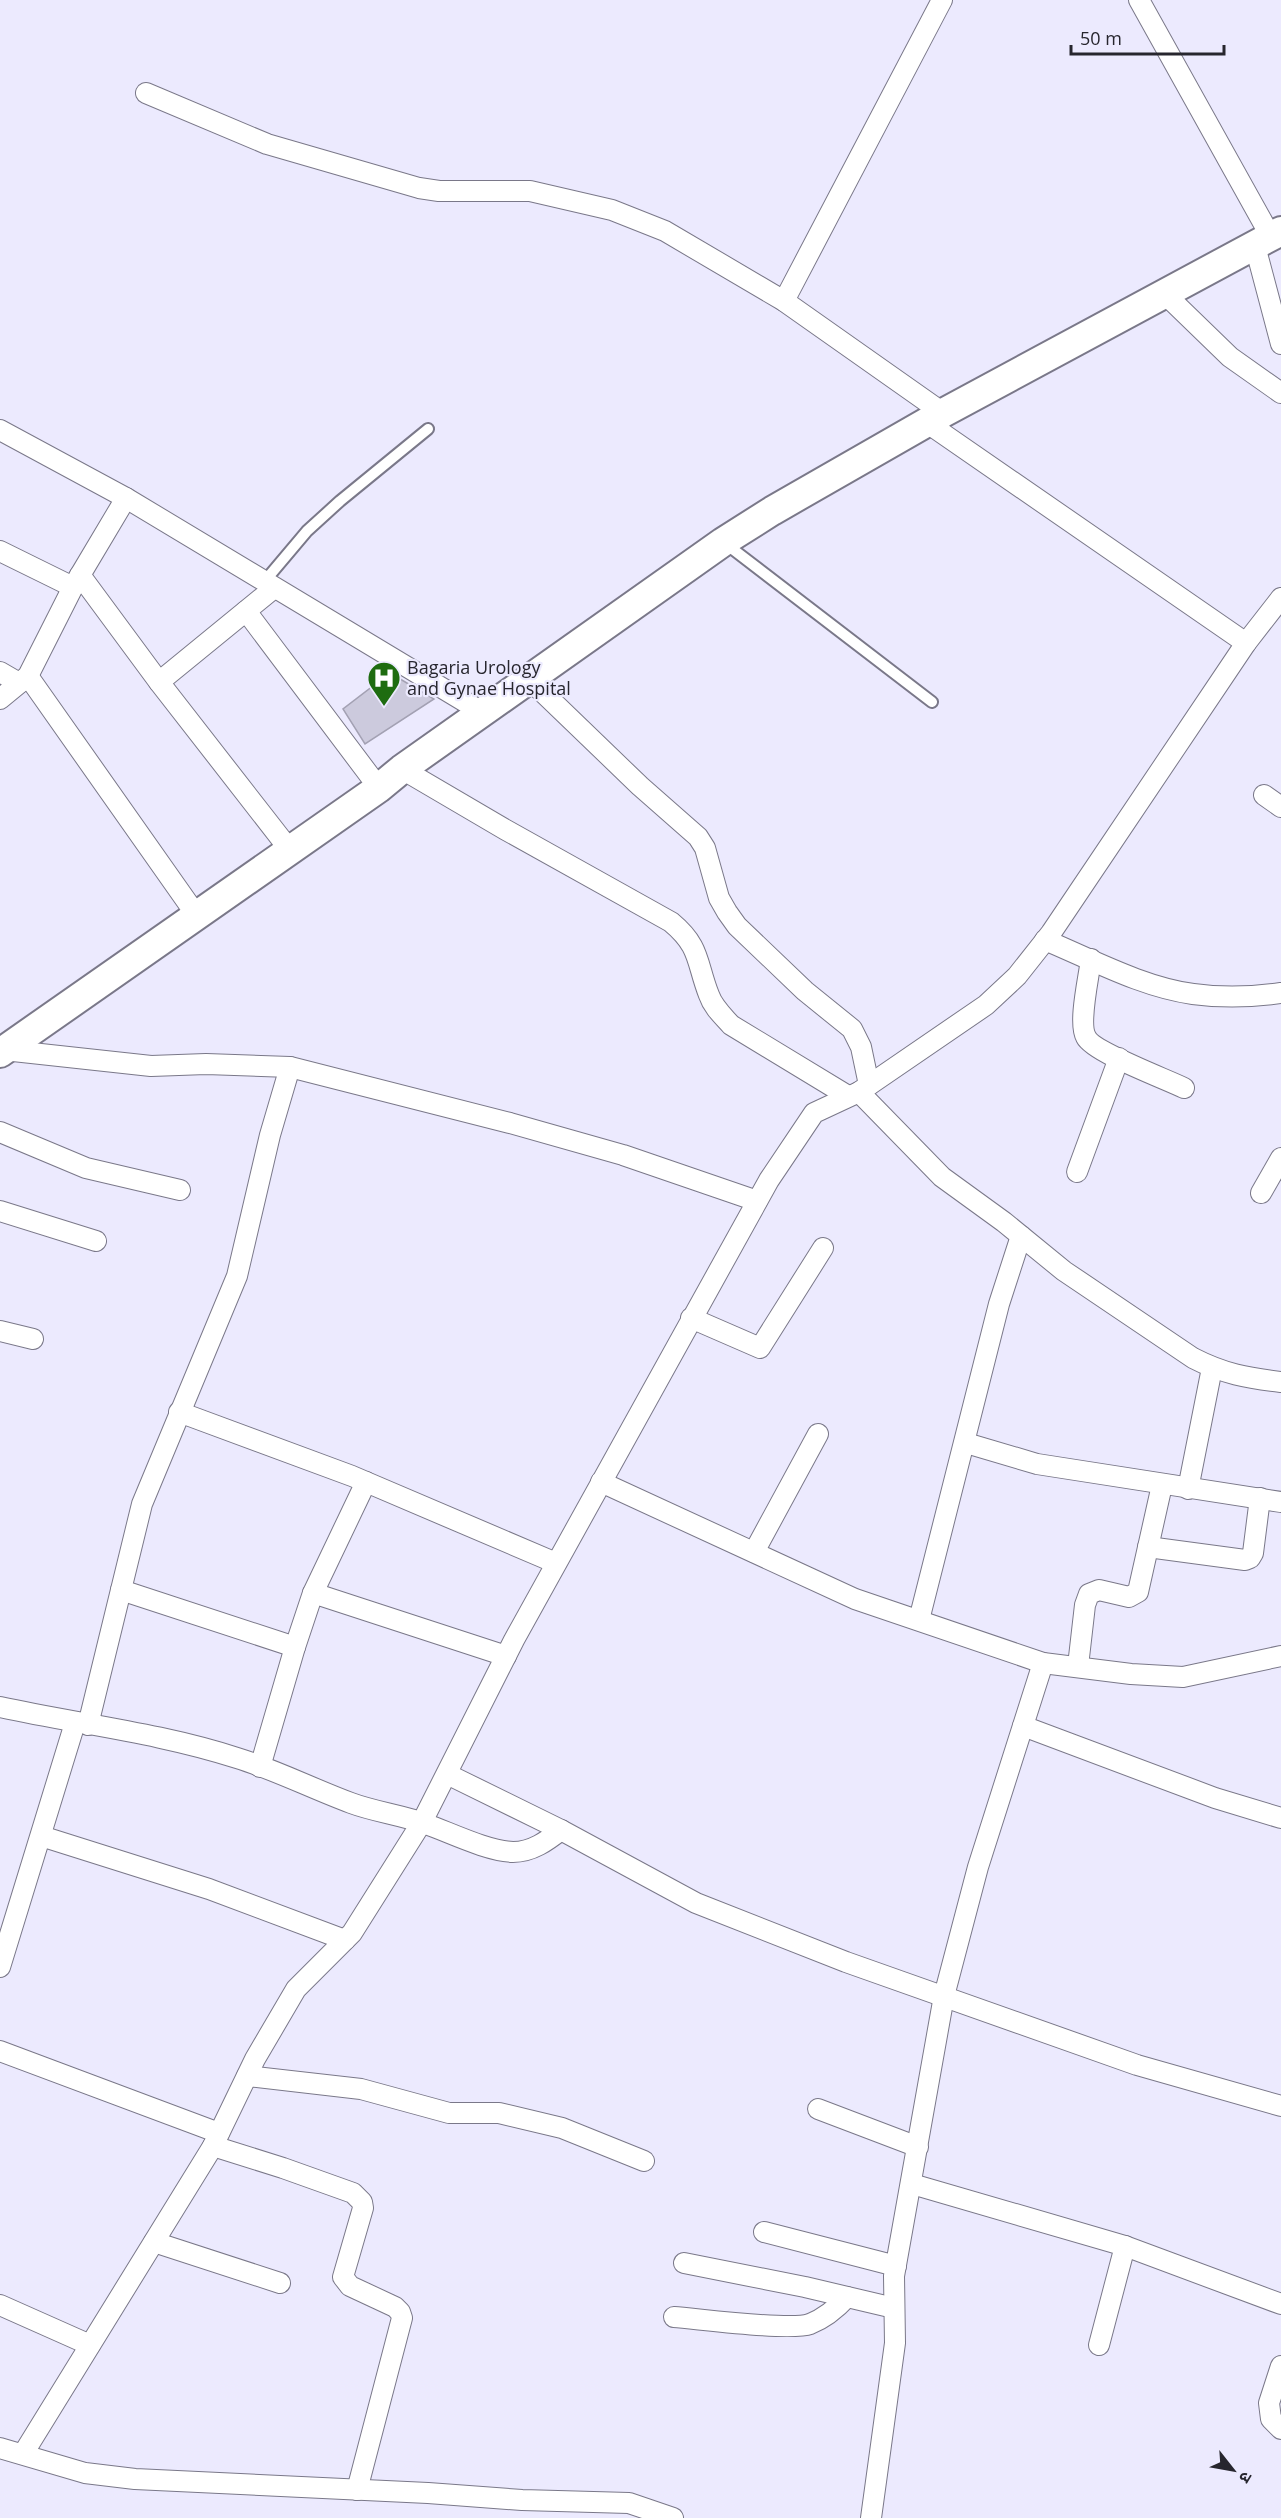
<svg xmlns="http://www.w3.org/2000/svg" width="1281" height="2518" font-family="'Open Sans','Noto Sans Devanagari',sans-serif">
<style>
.building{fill:#cccadd;stroke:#a3a1b3;stroke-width:1.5}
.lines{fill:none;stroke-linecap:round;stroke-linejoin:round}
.lane-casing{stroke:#7a7889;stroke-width:14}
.street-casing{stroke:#7a7889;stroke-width:22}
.secondary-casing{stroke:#7a7889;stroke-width:32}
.lane{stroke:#fff;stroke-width:10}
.street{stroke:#fff;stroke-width:20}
.secondary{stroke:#fff;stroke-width:28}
.labels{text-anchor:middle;stroke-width:4.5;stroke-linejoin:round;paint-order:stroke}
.poi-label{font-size:18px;fill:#27262e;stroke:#eceafe;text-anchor:start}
</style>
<rect width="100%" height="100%" fill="#eceafe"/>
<path class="building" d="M390,673l44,26 -69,45 -22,-35z"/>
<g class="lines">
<defs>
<g id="lane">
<path d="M726,544l206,158"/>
<path d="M264,582l43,-51 33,-30 88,-72"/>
</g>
<g id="street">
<path d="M1139,0l132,237"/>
<path d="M146,93l121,51 152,44 20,3h91l82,19 53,21 119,70 159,112"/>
<path d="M1255,246l26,98"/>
<path d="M1165,294l65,63 51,36"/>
<path d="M784,301l158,-301"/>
<path d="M926,422l320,221"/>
<path d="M0,430l126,68 356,214"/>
<path d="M0,551l73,36"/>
<path d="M80,575l79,107 130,167"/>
<path d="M246,611l133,177"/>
<path d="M0,672l19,11"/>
<path d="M28,676l169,240"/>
<path d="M529,679l111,107 58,51 7,11 14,50 8,14 10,14 68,65 47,38 9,18 8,38"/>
<path d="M159,682l115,-94"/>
<path d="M0,699l28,-23 45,-89 53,-89"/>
<path d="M402,769l104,61 165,92c30,25 25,40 38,73 4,12 14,21 22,30l117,71"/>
<path d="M1264,795l17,12"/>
<path d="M1045,940c48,20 97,47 148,54 29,4 60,3 88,-1"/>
<path d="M1091,959c-2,18 -13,64 -5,78 7,15 80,42 98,51"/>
<path d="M4,1050l147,16 55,-2 84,3 220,56 113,32 134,46"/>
<path d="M859,1092l83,85 62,45 60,49 129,87c31,16 54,20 88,24"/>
<path d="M0,1132l86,36 94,22"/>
<path d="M1077,1172l42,-114"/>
<path d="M1261,1193l20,-35"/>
<path d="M0,1211l96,30"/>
<path d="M691,1318l69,30 63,-100"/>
<path d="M0,1331l33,8"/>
<path d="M179,1412l173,64 204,87"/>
<path d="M966,1443l71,21 244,38"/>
<path d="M601,1482l254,117 188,64 88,11 52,3 98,-21"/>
<path d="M1188,1489l24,-121"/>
<path d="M1148,1547l97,13 5,-2 3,-5 7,-55"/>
<path d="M754,1552l64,-118"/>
<path d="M121,1590l174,57 -35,120"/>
<path d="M313,1593l193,63"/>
<path d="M919,1620l80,-316 22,-68"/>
<path d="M295,1647l18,-54 53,-111"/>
<path d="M1078,1666l7,-61 4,-11 10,-4 30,7 9,-5 24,-107"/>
<path d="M0,1707c78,17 160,26 237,51 39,12 76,31 114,45 24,9 51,12 75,21 25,9 61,27 87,28 19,0 34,-11 48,-22"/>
<path d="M88,1725l54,-221 95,-228 33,-141 20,-68"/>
<path d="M1023,1726l192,72 66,20"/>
<path d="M447,1774l114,56 135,73 150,59 291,103 144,41"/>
<path d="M41,1836l168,53 136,51"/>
<path d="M0,1967l75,-244"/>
<path d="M0,2051l219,82"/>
<path d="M247,2076l114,13 88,24h50l63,15 82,33"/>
<path d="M818,2109l100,38"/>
<path d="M213,2146l70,22 70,25 9,9 1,6 -20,69 7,9 45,21 5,5 2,6 -45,172"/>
<path d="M912,2184l213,62 156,58"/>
<path d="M764,2232l132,34"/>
<path d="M154,2242l126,41"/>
<path d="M684,2263l121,24 89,21"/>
<path d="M0,2305l90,40"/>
<path d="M674,2317c26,2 116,14 136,7 15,-6 26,-15 37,-27"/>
<path d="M1099,2345l26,-99"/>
<path d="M1281,2366l-12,37 2,16 10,10"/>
<path d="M0,2448l85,25 50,6 293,14 94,7 107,3 44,15"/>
<path d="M23,2454l190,-308 42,-87 41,-70 56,-56 70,-111 92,-182 255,-460 45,-67 45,-21 127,-87 31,-29 34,-43 195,-290 35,-45"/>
<path d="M871,2518l24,-175 -1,-67 50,-280 34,-129 65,-204"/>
</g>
<path id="secondary" d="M0,1053l379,-265 23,-19 321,-227 49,-31 171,-98 338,-182"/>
</defs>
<use href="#lane" class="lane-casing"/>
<use href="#street" class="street-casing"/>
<use href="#secondary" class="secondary-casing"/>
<use href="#lane" class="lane"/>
<use href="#street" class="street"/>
<use href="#secondary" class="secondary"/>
</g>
<defs>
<symbol id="hospital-pin" viewBox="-11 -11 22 30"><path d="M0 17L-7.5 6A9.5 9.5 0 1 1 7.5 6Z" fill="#1e6c10" stroke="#eceafe"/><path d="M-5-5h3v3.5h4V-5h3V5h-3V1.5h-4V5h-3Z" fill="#fff"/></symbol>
</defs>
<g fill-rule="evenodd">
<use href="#hospital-pin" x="365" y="659" width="38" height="52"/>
</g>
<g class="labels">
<g class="poi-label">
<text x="407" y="674">Bagaria Urology<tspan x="407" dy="21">and Gynae Hospital</tspan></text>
</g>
</g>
<g transform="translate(1233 2470) rotate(121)" stroke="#eceafe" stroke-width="4.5" paint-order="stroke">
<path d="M0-4.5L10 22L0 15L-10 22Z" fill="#27262e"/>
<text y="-9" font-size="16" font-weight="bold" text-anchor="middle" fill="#27262e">उ</text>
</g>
<path d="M1071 45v9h153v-9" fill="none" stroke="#27262e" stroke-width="3"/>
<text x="1080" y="45" font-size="18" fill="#27262e" stroke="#eceafe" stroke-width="4.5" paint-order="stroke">50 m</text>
</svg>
